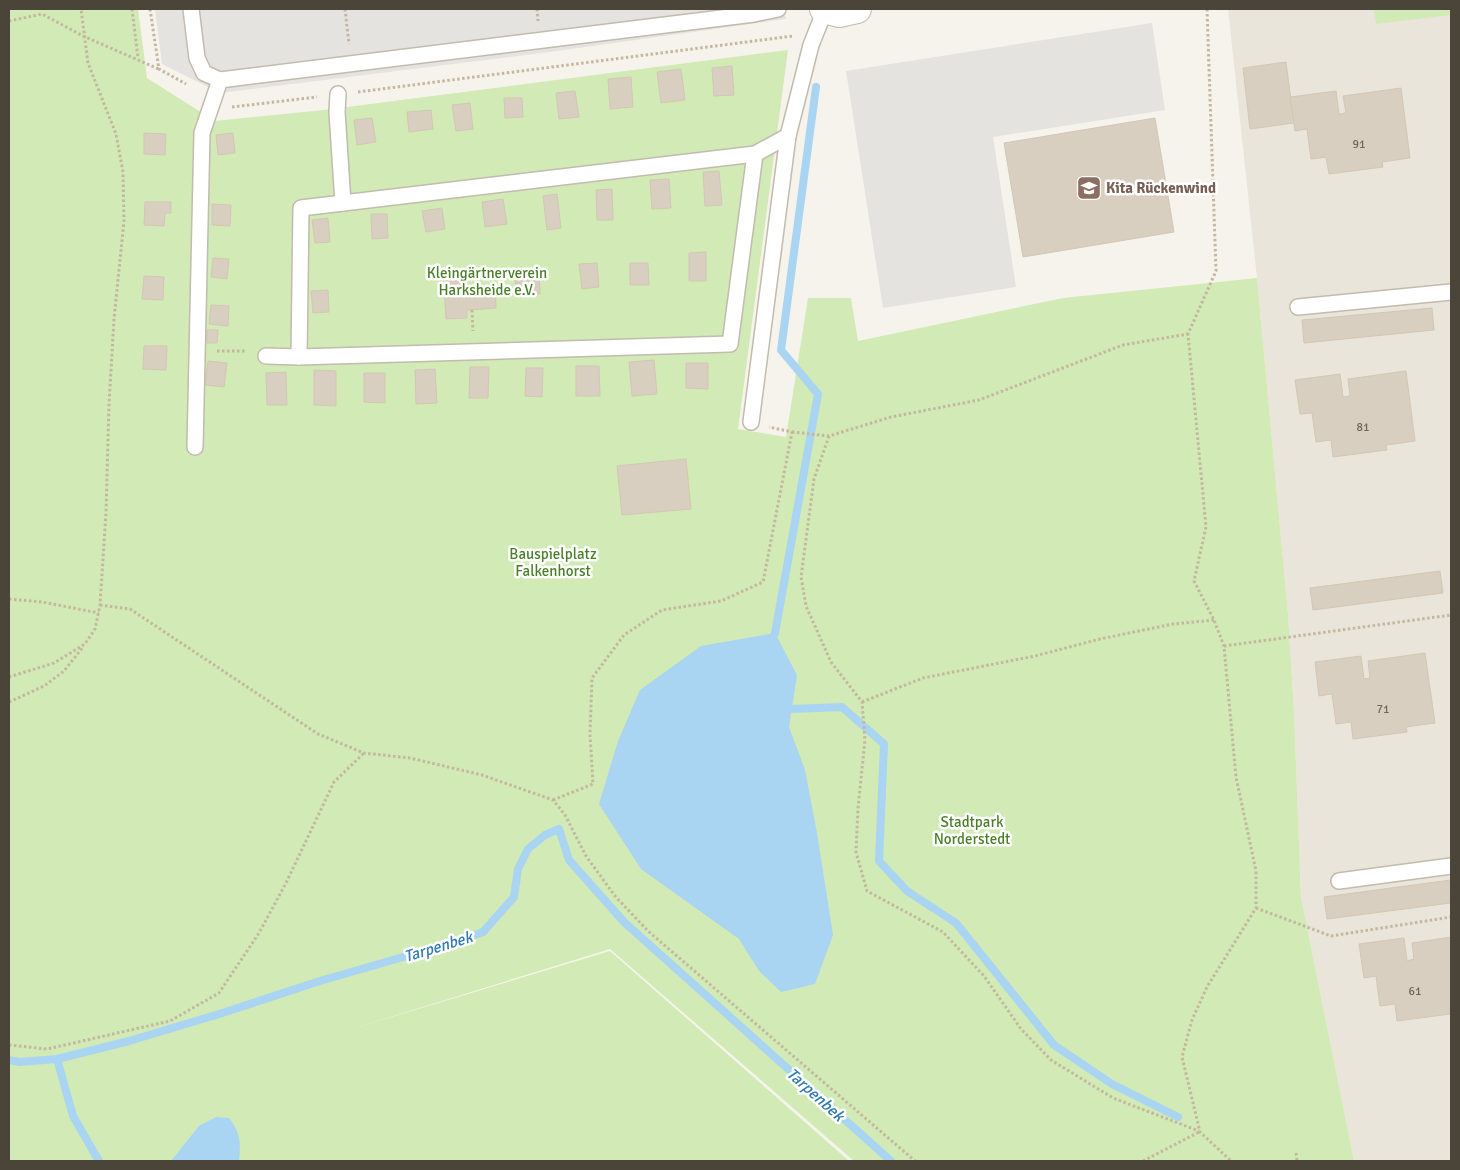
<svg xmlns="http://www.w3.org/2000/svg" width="1460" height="1170" font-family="Signika,sans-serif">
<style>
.residential{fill:#eae5da}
.green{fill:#d2eab5}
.parking{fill:#e5e3e0}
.water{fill:#a9d4f2}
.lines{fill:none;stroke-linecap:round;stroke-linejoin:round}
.stream{stroke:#a9d4f2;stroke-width:8}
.building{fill:#d8cfc1;stroke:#d3c7b4}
.lane-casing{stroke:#c2bbae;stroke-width:18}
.street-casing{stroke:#c2bbae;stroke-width:30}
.path{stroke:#c4b79f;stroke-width:3;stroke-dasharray:2.5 2.5;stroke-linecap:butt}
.lane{stroke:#fff;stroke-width:15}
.street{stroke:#fff;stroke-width:28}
.labels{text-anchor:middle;stroke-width:5;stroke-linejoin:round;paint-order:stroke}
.number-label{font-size:12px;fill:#6e675b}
.education-label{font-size:15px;font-weight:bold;fill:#785e54;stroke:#fff;text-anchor:start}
.park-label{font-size:15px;fill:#4a7f2a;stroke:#fff}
.water-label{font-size:16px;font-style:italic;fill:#2e7ab2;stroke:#fff}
</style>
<rect width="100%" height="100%" fill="#f6f3ec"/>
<path class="residential" d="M1228,9h223v1152h-97l-53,-264 -7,-186 -6,-97 -31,-336z"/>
<g class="green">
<path d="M9,9h129l9,69 68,43 109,-11 464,-60 -50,379 48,8 22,-139h43l7,43 205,-43 194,-20 31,336 6,97 7,186 53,264h-500l-244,-212 -268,83 268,-81 239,210h-840z"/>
<path d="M1374,9h77v6l-75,9z"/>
</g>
<g class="parking">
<path d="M155,9h629l2,10 -236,33 -330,41 -58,-29z"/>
<path d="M1152,23l13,87 -172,27 23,150 -133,21 -37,-237z"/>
</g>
<g class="water">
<path d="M775,633l22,42 -8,52 16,43 12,63 16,102 -18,49 -34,8 -22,-21 -20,-32 -98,-70 -42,-65 19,-63 22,-51 61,-44z"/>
<path d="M216,1117l13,1c11,14 12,25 10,43h-68l28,-35z"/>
</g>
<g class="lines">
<g class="stream">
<path d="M775,633l43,-239 -37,-44 35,-263"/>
<path d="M791,709l51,-2 42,37 -5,117 28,30 49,32 98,122 58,39 66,33"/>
<path d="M57,1059l16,57 26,45"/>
<path d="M9,1060l11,2 37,-3 72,-18 87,-26 104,-34 135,-39 28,-10 31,-35 4,-28 10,-20 17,-14 14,-6 10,31 55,62 267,239"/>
</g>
</g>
<g class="building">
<path d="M1286,62l8,61 -44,6 -7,-61z"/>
<path d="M732,66l2,29 -20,1 -2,-28z"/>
<path d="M681,69l4,31 -24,3 -4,-31z"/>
<path d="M631,77l2,30 -23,2 -2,-30z"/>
<path d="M1401,88l9,70 -28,4 1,5 -54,7 -3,-17 -15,2 -4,-30 -12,2 -5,-34 46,-6 3,23 7,-1 -3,-17z"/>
<path d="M575,91l4,26 -20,2 -3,-26z"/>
<path d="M504,98h18l1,19 -18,1z"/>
<path d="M470,103l3,26 -17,2 -4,-26z"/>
<path d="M431,110l2,19 -24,3 -2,-20z"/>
<path d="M372,118l4,24 -19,3 -3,-25z"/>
<path d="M1155,118l19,114 -151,25 -19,-114z"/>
<path d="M144,133l22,1 -1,21 -21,-1z"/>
<path d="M233,133l2,20 -17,2 -2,-20z"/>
<path d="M719,171l3,34 -17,1 -2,-34z"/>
<path d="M669,179l2,29 -19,1 -2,-29z"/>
<path d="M612,189l1,31h-16l-1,-30z"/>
<path d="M557,194l4,34 -14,2 -4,-34z"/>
<path d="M503,199l4,25 -22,3 -3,-25z"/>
<path d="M145,202h26v11h-6l-1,13 -20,-1z"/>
<path d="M212,204l19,1 -1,21 -18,-1z"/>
<path d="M442,208l3,21 -19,3 -4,-21z"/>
<path d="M371,214h16l1,24 -16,1z"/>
<path d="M328,218l2,24 -15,1 -3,-23z"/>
<path d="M706,252v29h-17v-28z"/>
<path d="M213,258l16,1 -2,20 -16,-2z"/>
<path d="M597,263l2,24 -17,2 -3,-25z"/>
<path d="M630,263h18l1,22h-19z"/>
<path d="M466,273l1,14 28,-1 1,22 -29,2v8l-21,1 -3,-45z"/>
<path d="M515,273h24l1,21h-24z"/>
<path d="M144,276l20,1 -1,23 -21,-1z"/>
<path d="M328,290l1,22 -16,1 -2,-22z"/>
<path d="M211,305l18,1 -1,20 -19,-2z"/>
<path d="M1432,308l2,22 -130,13 -2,-23z"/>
<path d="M207,330h11l-1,13h-10z"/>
<path d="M144,346h23l-1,24 -23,-1z"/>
<path d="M654,360l3,34 -25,2 -3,-34z"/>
<path d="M208,361l19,2 -3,24 -19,-2z"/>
<path d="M686,363h22v26l-22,-1z"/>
<path d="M576,366h23l1,30h-24z"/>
<path d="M470,367h19l-1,31h-19z"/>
<path d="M526,368h17l-1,29 -17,-1z"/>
<path d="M435,369l2,34 -21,1 -1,-34z"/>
<path d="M314,370l22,1v35l-22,-1z"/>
<path d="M1406,371l9,70 -29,4 1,5 -54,7 -2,-17 -15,2 -4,-29 -12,1 -5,-34 45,-6 3,23 7,-1 -2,-17z"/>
<path d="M286,372l1,33h-20l-1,-32z"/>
<path d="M364,373h21v30l-21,-1z"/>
<path d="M686,459l5,50 -69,6 -5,-49z"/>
<path d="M1440,571l3,22 -130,17 -3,-22z"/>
<path d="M1425,653l10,70 -29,4 1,5 -54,7 -2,-17 -15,2 -4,-30 -13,2 -4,-34 46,-6 3,23 6,-1 -2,-17z"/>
<path d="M1451,880v23l-124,16 -3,-22z"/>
<path d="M1451,937v77l-54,7 -2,-17 -15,2 -4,-30 -12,2 -5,-34 45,-6 3,23 7,-2 -2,-16z"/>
</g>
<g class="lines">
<defs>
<g id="lane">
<path d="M191,9l6,49 7,15 16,7 534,-66 24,-5"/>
<path d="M338,94l-1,18 6,91"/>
<path d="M1298,307l153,-15"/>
<path d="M266,356l33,1 431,-13 25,-190"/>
<path d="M299,357l2,-149 454,-54 33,-18"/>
<path d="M751,422l37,-286 23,-91 14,-35"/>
<path d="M195,447l7,-314 18,-53"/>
<path d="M1339,881l112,-15"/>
</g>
<path id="street" d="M824,9l15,4 18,-4"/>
</defs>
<use href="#lane" class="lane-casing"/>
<use href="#street" class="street-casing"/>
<g class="path">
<path d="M132,9l6,49"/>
<path d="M150,9l9,60 27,15"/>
<path d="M345,9l4,35"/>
<path d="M537,9l1,12"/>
<path d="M1207,9l9,262 -28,63 18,193 -12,54 20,39 10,26 12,131 20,94v37l-49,79 -15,33 -10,37 18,75 31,29"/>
<path d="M9,21l33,-7 43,23 74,32"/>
<path d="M358,92l435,-56"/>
<path d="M232,107l85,-10"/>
<path d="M472,310l1,21"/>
<path d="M217,351h29"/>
<path d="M792,432l37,4 62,-19 88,-17 144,-55 65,-11"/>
<path d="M829,436l-15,43 -13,98 5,29 25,56 31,40 3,38 -7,68 -2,44 11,39 76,41 41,44 37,53 30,31 62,38 86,33"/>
<path d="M9,599l33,3 57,11"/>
<path d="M100,605l30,4 188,125 46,19 46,5 72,17 71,25 12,15 21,41 29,40 33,35 267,230"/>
<path d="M1224,646l227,-31"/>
<path d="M9,677l45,-14 31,-19 10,-15 5,-24 6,-92 3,-109 5,-85 10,-98 -1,-49 -7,-38 -28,-71 -7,-54"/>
<path d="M9,702l35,-16 20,-15 19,-24"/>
<path d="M862,702l61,-24 112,-22 65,-17 73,-15 41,-4"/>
<path d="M553,800l40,-16 -3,-50 2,-56 32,-43 38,-25 59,-9 42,-19 29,-150 -23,-5"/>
<path d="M1256,908l75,28 120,-19"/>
<path d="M9,1045l38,4 123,-28 49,-28 40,-60 27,-50 48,-101 30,-29"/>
<path d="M1296,1153l1,8"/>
<path d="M1143,1161l56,-29"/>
</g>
<use href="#lane" class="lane"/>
<use href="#street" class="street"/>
</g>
<defs>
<symbol id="school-square" viewBox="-11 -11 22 22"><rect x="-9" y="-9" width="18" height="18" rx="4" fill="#8d6e63" stroke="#fff"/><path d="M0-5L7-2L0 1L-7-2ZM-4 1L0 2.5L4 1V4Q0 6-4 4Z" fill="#fff"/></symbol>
</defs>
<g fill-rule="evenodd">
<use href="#school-square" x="1075" y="174" width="28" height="28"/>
</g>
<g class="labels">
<g class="number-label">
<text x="1359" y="148">91</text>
<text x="1363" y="431">81</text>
<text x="1383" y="713">71</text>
<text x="1415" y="995">61</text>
</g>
<g class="education-label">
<text x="1106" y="193">Kita Rückenwind</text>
</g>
<g class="park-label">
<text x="487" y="278">Kleingärtnerverein<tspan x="487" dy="17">Harksheide e.V.</tspan></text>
<text x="553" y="559">Bauspielplatz<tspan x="553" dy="17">Falkenhorst</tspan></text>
<text x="972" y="827">Stadtpark<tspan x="972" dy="17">Norderstedt</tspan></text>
</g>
<g class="water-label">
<text transform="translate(438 946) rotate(-17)" y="6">Tarpenbek</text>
<text transform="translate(816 1094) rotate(42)" y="6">Tarpenbek</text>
</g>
</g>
<rect width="1460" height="1170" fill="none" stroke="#4b4439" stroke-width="20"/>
</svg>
